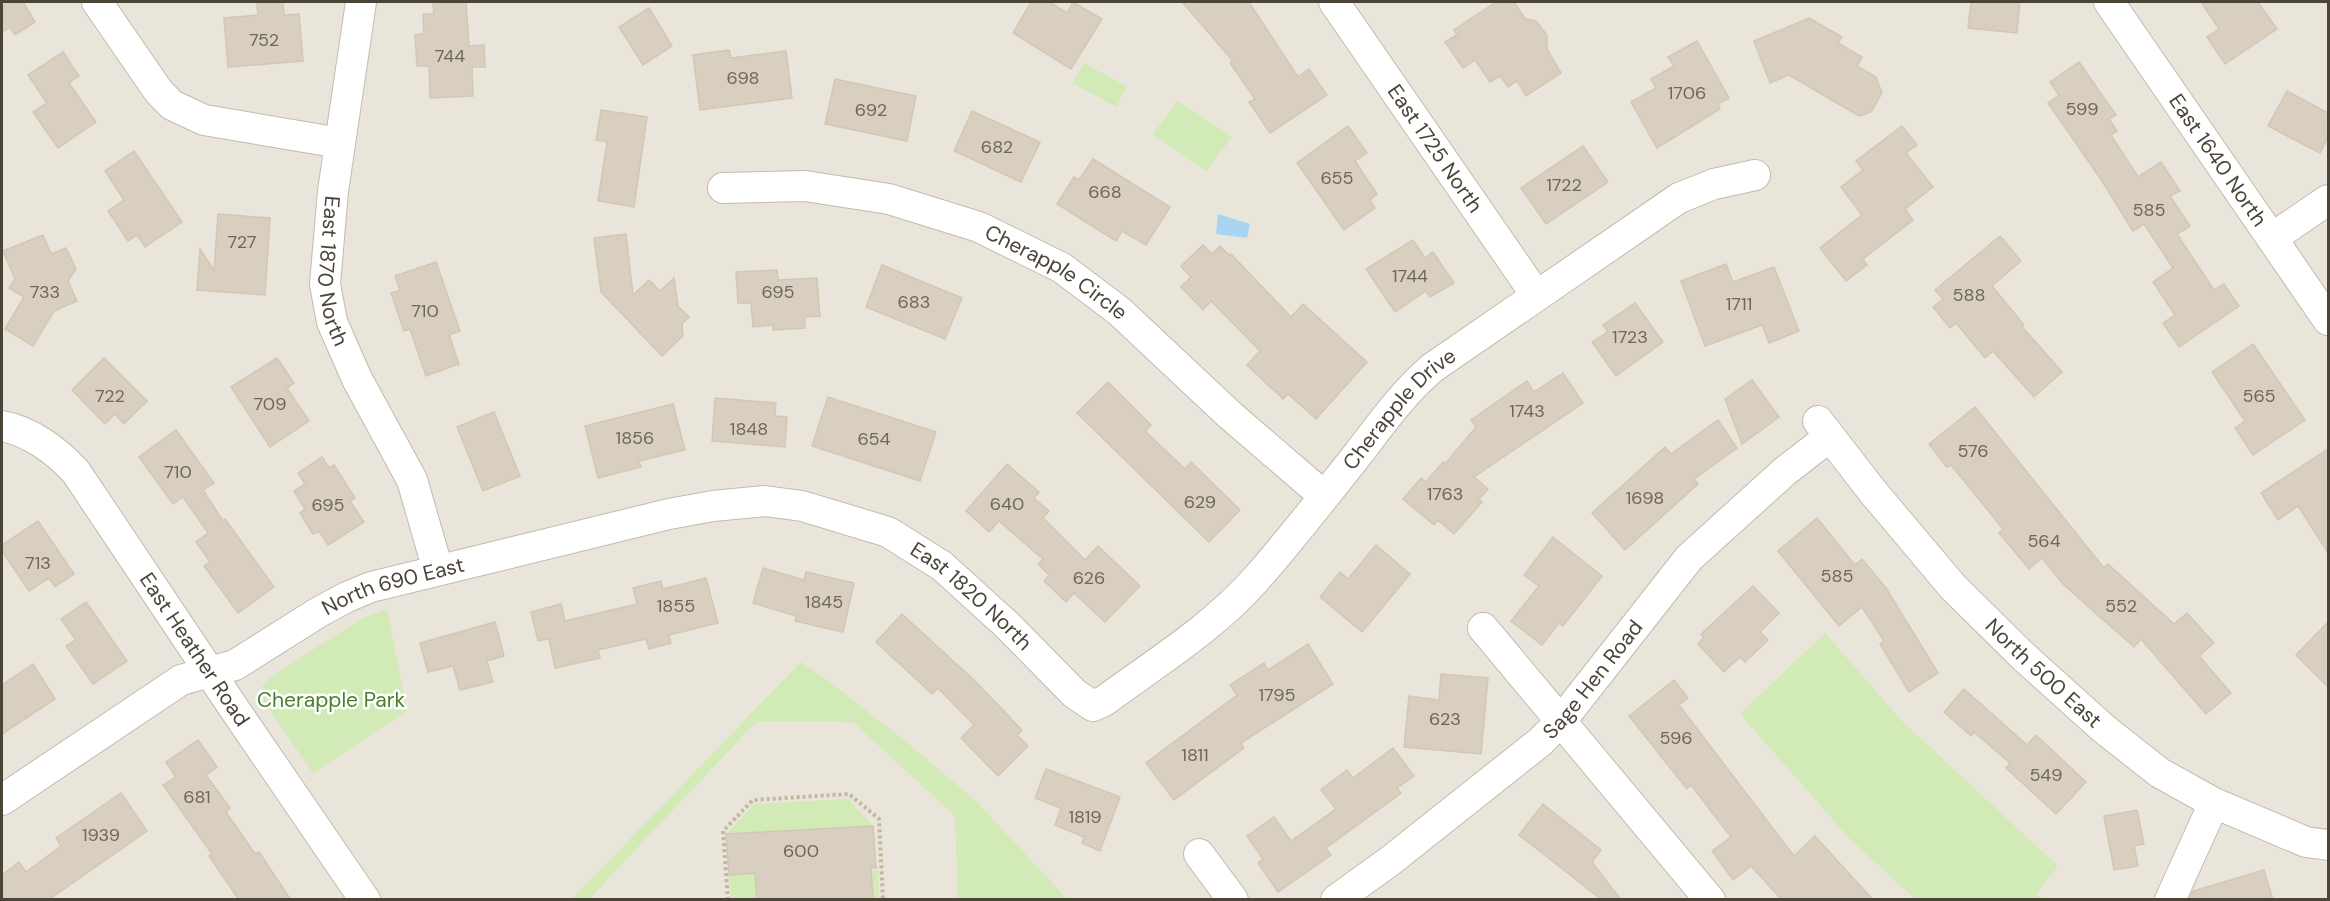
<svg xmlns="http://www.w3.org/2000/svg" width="2330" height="901" font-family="'DM Sans',sans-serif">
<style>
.residential{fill:#eae5da}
.green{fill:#d2eab5}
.water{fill:#a9d4f2}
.building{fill:#d8cfc1;stroke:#d3c7b4;stroke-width:1.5}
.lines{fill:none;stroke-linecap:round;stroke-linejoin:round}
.minor-casing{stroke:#c2bbae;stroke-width:32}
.path{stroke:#c4b79f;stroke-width:4;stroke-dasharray:3 3;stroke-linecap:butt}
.minor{stroke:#fff;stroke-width:30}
.labels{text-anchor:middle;stroke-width:5;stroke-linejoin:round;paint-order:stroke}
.number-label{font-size:18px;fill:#6e675b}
.street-label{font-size:21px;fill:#4b4439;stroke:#fff}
.park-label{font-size:21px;fill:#4a7f2a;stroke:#fff}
</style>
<rect width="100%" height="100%" fill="#f6f3ec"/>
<path class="residential" d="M2,2h2326v897l-2326,1z"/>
<g class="green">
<path d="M1084,63l43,24 -11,20 -43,-24z"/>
<path d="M1177,101l55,36 -26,34 -53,-37z"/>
<path d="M387,609l20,102 -94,62 -50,-73 -1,-13 10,-11 91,-58z"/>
<path d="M1825,633l77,88 156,145 -22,28 7,5h-128l-66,-61 -109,-124z"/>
<path d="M801,662l25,17 78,61 72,61 91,98h-109l-3,-83 -102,-94 -96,-1 -168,178h-17z"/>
<path d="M848,799l25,27 -147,8 29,-30z"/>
<path d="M878,870l1,29h-6l-8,-28z"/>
<path d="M755,873l2,26h-26l-2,-24z"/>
</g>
<path class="water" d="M1218,214l32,10 -3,14 -31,-4z"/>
<g class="building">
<path d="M2,2h21l12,20 -20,13 -5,-8 -8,5z"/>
<path d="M283,2l1,13 15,-1 4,47 -75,6 -4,-49 34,-3 -1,-12z"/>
<path d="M433,2h33l3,44 15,-1 1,22h-13l1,29 -43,2 -1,-32h-12l-2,-31 9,-1 -1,-20h11z"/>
<path d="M1031,2h19l17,11 6,-11 29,17 -31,50 -58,-36z"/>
<path d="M1182,2h67l49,75 11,-8 18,26 -57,38 -21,-31 6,-3 -25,-36 3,-2z"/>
<path d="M1496,2h18l11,17 11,2 11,14v14l14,24 -35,23 -9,-15 -9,6 -8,-11 -10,6 -15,-22 -12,8 -18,-26 12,-7 -3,-5z"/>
<path d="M1971,2h49l-3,31 -49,-5z"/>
<path d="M2201,2h57l19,27 -52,35 -18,-27 12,-8z"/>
<path d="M649,8l23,38 -29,19 -24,-38z"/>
<path d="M1809,18l33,19 -4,6 24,14 -5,9 19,11 6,16 -11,19 -12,4 -70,-41 -19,8 -16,-42z"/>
<path d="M1697,41l32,57 -11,6 2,5 -63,39 -26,-46 25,-14 -5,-9 23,-13 -6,-9z"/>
<path d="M729,50l2,8 55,-7 6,47 -92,12 -7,-55z"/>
<path d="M63,52l16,24 -10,7 27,39 -38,26 -25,-36 14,-9 -19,-28z"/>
<path d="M2079,62l37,53 -7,4 8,12 -6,4 27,42 23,-15 19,29 -10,5 20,30 -13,8 37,56 10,-6 15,22 -60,41 -16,-24 12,-8 -22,-33 20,-14 -29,-44 -11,7 -33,-53 -52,-75 11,-8 -9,-13z"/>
<path d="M835,79l81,17 -9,45 -82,-17z"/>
<path d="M2287,91l41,22v24l-8,16 -52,-27z"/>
<path d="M601,110l46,7 -13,90 -36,-6 9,-59 -11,-2z"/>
<path d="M972,111l68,31 -19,40 -67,-31z"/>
<path d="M1348,126l19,27 -12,8 22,33 -7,6 5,8 -31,22 -47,-67z"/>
<path d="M1902,126l15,19 -11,8 27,34 -28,22 8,11 -50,39 4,6 -21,16 -26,-33 42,-33 -21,-28 22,-17 -7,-9z"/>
<path d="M1583,146l25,36 -62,42 -25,-36z"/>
<path d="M134,151l48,71 -37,25 -8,-12 -9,6 -20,-30 16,-11 -19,-29z"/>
<path d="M1093,159l77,48 -24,38 -24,-14 -6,10 -59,-37 17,-27 5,3z"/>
<path d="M218,214l52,4 -5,77 -68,-5 3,-41 14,21z"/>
<path d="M626,234l7,61 16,-15 11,11 14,-13 4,28 11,11 -7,7 1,12 -21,20 -61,-64 -7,-54z"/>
<path d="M43,235l8,19 15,-6 10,21 -8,12 9,20 -23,10 -21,35 -28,-17 19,-32 -15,-9 6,-9 -12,-28z"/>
<path d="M2000,236l21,25 -29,25 32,39 -2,2 40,45 -28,25 -41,-46 -8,7 -29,-35 -6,5 -17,-21 10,-8 -8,-9z"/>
<path d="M1413,240l12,18 8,-6 21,31 -24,14 -4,-6 -31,21 -29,-43z"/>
<path d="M1203,245l9,9 8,-8 9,9 2,-1 60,63 12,-13 64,58 -51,57 -28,-25 -5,5 -36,-34 13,-14 -49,-50 -8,9 -22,-23 10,-10 -10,-11z"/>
<path d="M436,262l24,69 -11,4 10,29 -33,12 -16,-47 -6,2 -13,-38 9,-3 -5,-14z"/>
<path d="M1726,264l7,18 41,-15 25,64 -30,12 -7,-18 -57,21 -24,-65z"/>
<path d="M882,265l80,33 -17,41 -79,-32z"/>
<path d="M777,270l1,10 39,-2 3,38 -15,1v11l-32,2v-5l-20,2 -2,-24h-13l-2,-31z"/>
<path d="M1635,303l28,39 -47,34 -24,-34 16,-10 -5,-7z"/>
<path d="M2253,344l52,76 -52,35 -18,-27 10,-7 -33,-49z"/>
<path d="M104,358l43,43 -23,23 -9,-10 -10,10 -33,-34z"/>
<path d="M277,358l17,25 -7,5 22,33 -39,26 -39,-60z"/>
<path d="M1563,373l20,30 -109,74 14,12 -9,10 3,3 -28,32 -16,-14 -4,5 -31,-26 18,-21 5,4 17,-20 2,2 31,-37 -5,-7 56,-39 7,11z"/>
<path d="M1752,380l27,37 -37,27 -17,-45z"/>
<path d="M1108,382l43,43 -6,6 40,38 6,-7 49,48 -31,32 -132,-129z"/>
<path d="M828,397l108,35 -16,49 -108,-35z"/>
<path d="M715,398l61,5 -1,13 12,1 -2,30 -73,-6z"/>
<path d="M673,404l12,46 -46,11 2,6 -43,11 -13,-52z"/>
<path d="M1975,407l129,161 4,-4 66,60 13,-11 27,30 -15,13 32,37 -25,21 -65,-75 -7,8 -70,-62 -22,-27 -13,11 -30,-36 4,-4 -52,-64 -4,2 -18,-23z"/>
<path d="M494,412l26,64 -37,15 -26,-64z"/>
<path d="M1718,420l19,28 -43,31 4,5 -73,66 -33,-37 73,-66 6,7z"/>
<path d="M176,430l38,53 -11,7 20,31 2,-2 49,68 -36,26 -34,-47 6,-4 -14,-20 12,-9 -25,-36 -10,7 -34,-47z"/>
<path d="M2328,449v104l-30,-47 -20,14 -17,-27z"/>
<path d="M322,457l7,11 5,-3 21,33 -5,3 14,21 -36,23 -9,-14 -6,3 -13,-21 5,-4 -11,-18 11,-7 -7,-11z"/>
<path d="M1007,464l32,28 -5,6 15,13 -6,7 42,42 13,-14 42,40 -35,36 -31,-29 -8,9 -22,-21 5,-6 -11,-11 5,-5 -44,-38 -10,11 -23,-21z"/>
<path d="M1817,518l38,47 7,-6 24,29 52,85 -29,19 -29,-48 4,-3 -22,-34 -23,19 -61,-75z"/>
<path d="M38,521l36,53 -19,13 -6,-9 -20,13 -27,-40v-6z"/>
<path d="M1553,537l49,39 -39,50 -4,-3 -17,22 -31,-24 28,-35 -15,-11z"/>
<path d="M1376,545l34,29 -48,58 -42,-35 20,-25 8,7z"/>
<path d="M763,568l41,12 2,-8 48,11 -11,49 -48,-11 1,-5 -43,-13z"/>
<path d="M706,578l12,45 -49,12 2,8 -22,6 -3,-10 -48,11 2,8 -45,10 -6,-29 -11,2 -7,-29 30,-8 4,17 72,-17 -4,-16 28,-7 2,8z"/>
<path d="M1753,586l26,27 -19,19 8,8 -23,22 -5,-5 -16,15 -26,-28 6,-7 -3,-3z"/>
<path d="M86,602l41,59 -34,23 -27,-38 10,-6 -15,-21z"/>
<path d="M902,614l73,67 47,49 -5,5 11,11 -30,30 -37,-38 13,-13 -36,-37 -6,6 -56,-52z"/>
<path d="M495,622l9,34 -17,5 6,21 -33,8 -7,-24 -25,6 -8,-29z"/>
<path d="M2328,622v65l-32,-32z"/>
<path d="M1308,644l25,40 -92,59 3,5 -70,52 -28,-37 91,-68 -7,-10 34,-22 4,7z"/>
<path d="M33,664l22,35 -53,35v-49z"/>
<path d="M1441,674l47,4 -7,76 -77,-7 5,-51 30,4z"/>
<path d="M1674,680l14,18 -9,7 115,151 21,-20 58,64h-91l-31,-34 -18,14 -21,-29 19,-14 -40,-52 -4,4 -58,-73z"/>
<path d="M1964,689l63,56 9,-10 50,47 -30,32 -50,-46 4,-5 -36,-31 -3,4 -27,-24z"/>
<path d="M198,740l19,27 -11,8 24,33 -4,4 29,42 4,-2 32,48h-52l-30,-44 3,-2 -49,-69 13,-8 -10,-15z"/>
<path d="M1393,748l21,28 -17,12 4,5 -75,55 5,7 -53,37 -20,-29 5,-4 -16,-23 27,-19 17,24 45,-32 -15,-19 26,-20 6,8z"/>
<path d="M1046,769l74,28 -20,54 -18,-8 2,-6 -29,-12 6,-17 -26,-10z"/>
<path d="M121,793l26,38 -99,69h-46v-25l17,-13 7,10 35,-26 -5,-8z"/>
<path d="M1543,804l58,46 -9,12 29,38h-19l-83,-65z"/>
<path d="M2137,810l7,34 -10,2 4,20 -24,4 -10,-54z"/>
<path d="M873,826l3,42h-5l2,32h-116l-2,-27 -26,2 -3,-41z"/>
<path d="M2264,870l9,30h-84l4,-9z"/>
</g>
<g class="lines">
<defs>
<g id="minor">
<path d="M97,2l62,90 13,13 32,15 136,23"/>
<path id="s1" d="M361,2l-28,189 -8,93 7,38 25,57 55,101 26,90"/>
<path id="s2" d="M1334,2l202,293"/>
<path id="s3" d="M2109,2l219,318"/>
<path id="s4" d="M723,188l82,-2 84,13 90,28 83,41 57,43 112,105 93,80"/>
<path d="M2272,238l56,-38"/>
<path id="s5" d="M1818,421l55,71 80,95 71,70 80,72 56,44 54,30 92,39 22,3"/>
<path id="s6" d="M2,426c28,5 55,25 74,46l157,235 132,193"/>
<path d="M1483,628l227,272"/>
<path id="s7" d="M2,800l179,-120 54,-15 84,-53 28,-15 24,-10 298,-73 44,-8 52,-5 37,5 86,26 54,34 65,59 68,69 18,12 11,-5c53,-39 109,-73 153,-123 35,-40 68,-82 101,-124 23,-30 45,-61 74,-86l247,-170 35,-14 41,-9"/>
<path d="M1199,854l34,46"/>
<path id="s8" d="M1336,900l54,-39 150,-119 21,-21 128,-163 95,-86 45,-35"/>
<path d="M2170,900l44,-97"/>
</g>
</defs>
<use href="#minor" class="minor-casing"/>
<path class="path" d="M728,900l-5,-69 30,-31 96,-6 30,25 4,81"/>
<use href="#minor" class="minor"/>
</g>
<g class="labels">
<g class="number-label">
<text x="264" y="46">752</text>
<text x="450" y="62">744</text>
<text x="743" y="84">698</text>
<text x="1687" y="99">1706</text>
<text x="2082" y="115">599</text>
<text x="871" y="116">692</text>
<text x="997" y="153">682</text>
<text x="1337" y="184">655</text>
<text x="1564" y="191">1722</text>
<text x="1105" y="198">668</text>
<text x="2149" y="216">585</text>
<text x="242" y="248">727</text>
<text x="1410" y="282">1744</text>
<text x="45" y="298">733</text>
<text x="778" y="298">695</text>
<text x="1969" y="301">588</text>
<text x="914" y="308">683</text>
<text x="1739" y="310">1711</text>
<text x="425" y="317">710</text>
<text x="1630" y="343">1723</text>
<text x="110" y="402">722</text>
<text x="2259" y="402">565</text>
<text x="270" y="410">709</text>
<text x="1527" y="417">1743</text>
<text x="749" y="435">1848</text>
<text x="635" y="444">1856</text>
<text x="874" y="445">654</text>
<text x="1973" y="457">576</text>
<text x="178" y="478">710</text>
<text x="1445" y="500">1763</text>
<text x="1645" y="504">1698</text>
<text x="1200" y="508">629</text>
<text x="1007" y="510">640</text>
<text x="328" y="511">695</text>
<text x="2044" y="547">564</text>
<text x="38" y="569">713</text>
<text x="1837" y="582">585</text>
<text x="1089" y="584">626</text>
<text x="824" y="608">1845</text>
<text x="676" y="612">1855</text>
<text x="2121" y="612">552</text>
<text x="1277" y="701">1795</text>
<text x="1445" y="725">623</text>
<text x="1676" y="744">596</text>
<text x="1195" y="761">1811</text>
<text x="2046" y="781">549</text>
<text x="197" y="803">681</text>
<text x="1085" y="823">1819</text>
<text x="101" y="841">1939</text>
<text x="801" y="857">600</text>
</g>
<g class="street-label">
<text dy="7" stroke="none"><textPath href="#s2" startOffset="178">East 1725 North</textPath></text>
<text dy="7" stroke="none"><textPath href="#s3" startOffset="192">East 1640 North</textPath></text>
<text dy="7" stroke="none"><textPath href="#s1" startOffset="272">East 1870 North</textPath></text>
<text dy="7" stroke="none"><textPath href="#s4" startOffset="351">Cherapple Circle</textPath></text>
<text dy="7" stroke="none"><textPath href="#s7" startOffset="1660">Cherapple Drive</textPath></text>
<text dy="7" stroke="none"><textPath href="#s7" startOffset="450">North 690 East</textPath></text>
<text dy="7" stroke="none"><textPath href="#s7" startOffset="1065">East 1820 North</textPath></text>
<text dy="7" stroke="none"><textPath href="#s6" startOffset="302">East Heather Road</textPath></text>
<text dy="7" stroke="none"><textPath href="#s5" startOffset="339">North 500 East</textPath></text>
<text dy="7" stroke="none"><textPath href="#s8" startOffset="340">Sage Hen Road</textPath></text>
</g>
<g class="park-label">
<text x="331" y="707">Cherapple Park</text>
</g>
</g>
<rect width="2330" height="901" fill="none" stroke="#4b4439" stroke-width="6"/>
</svg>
